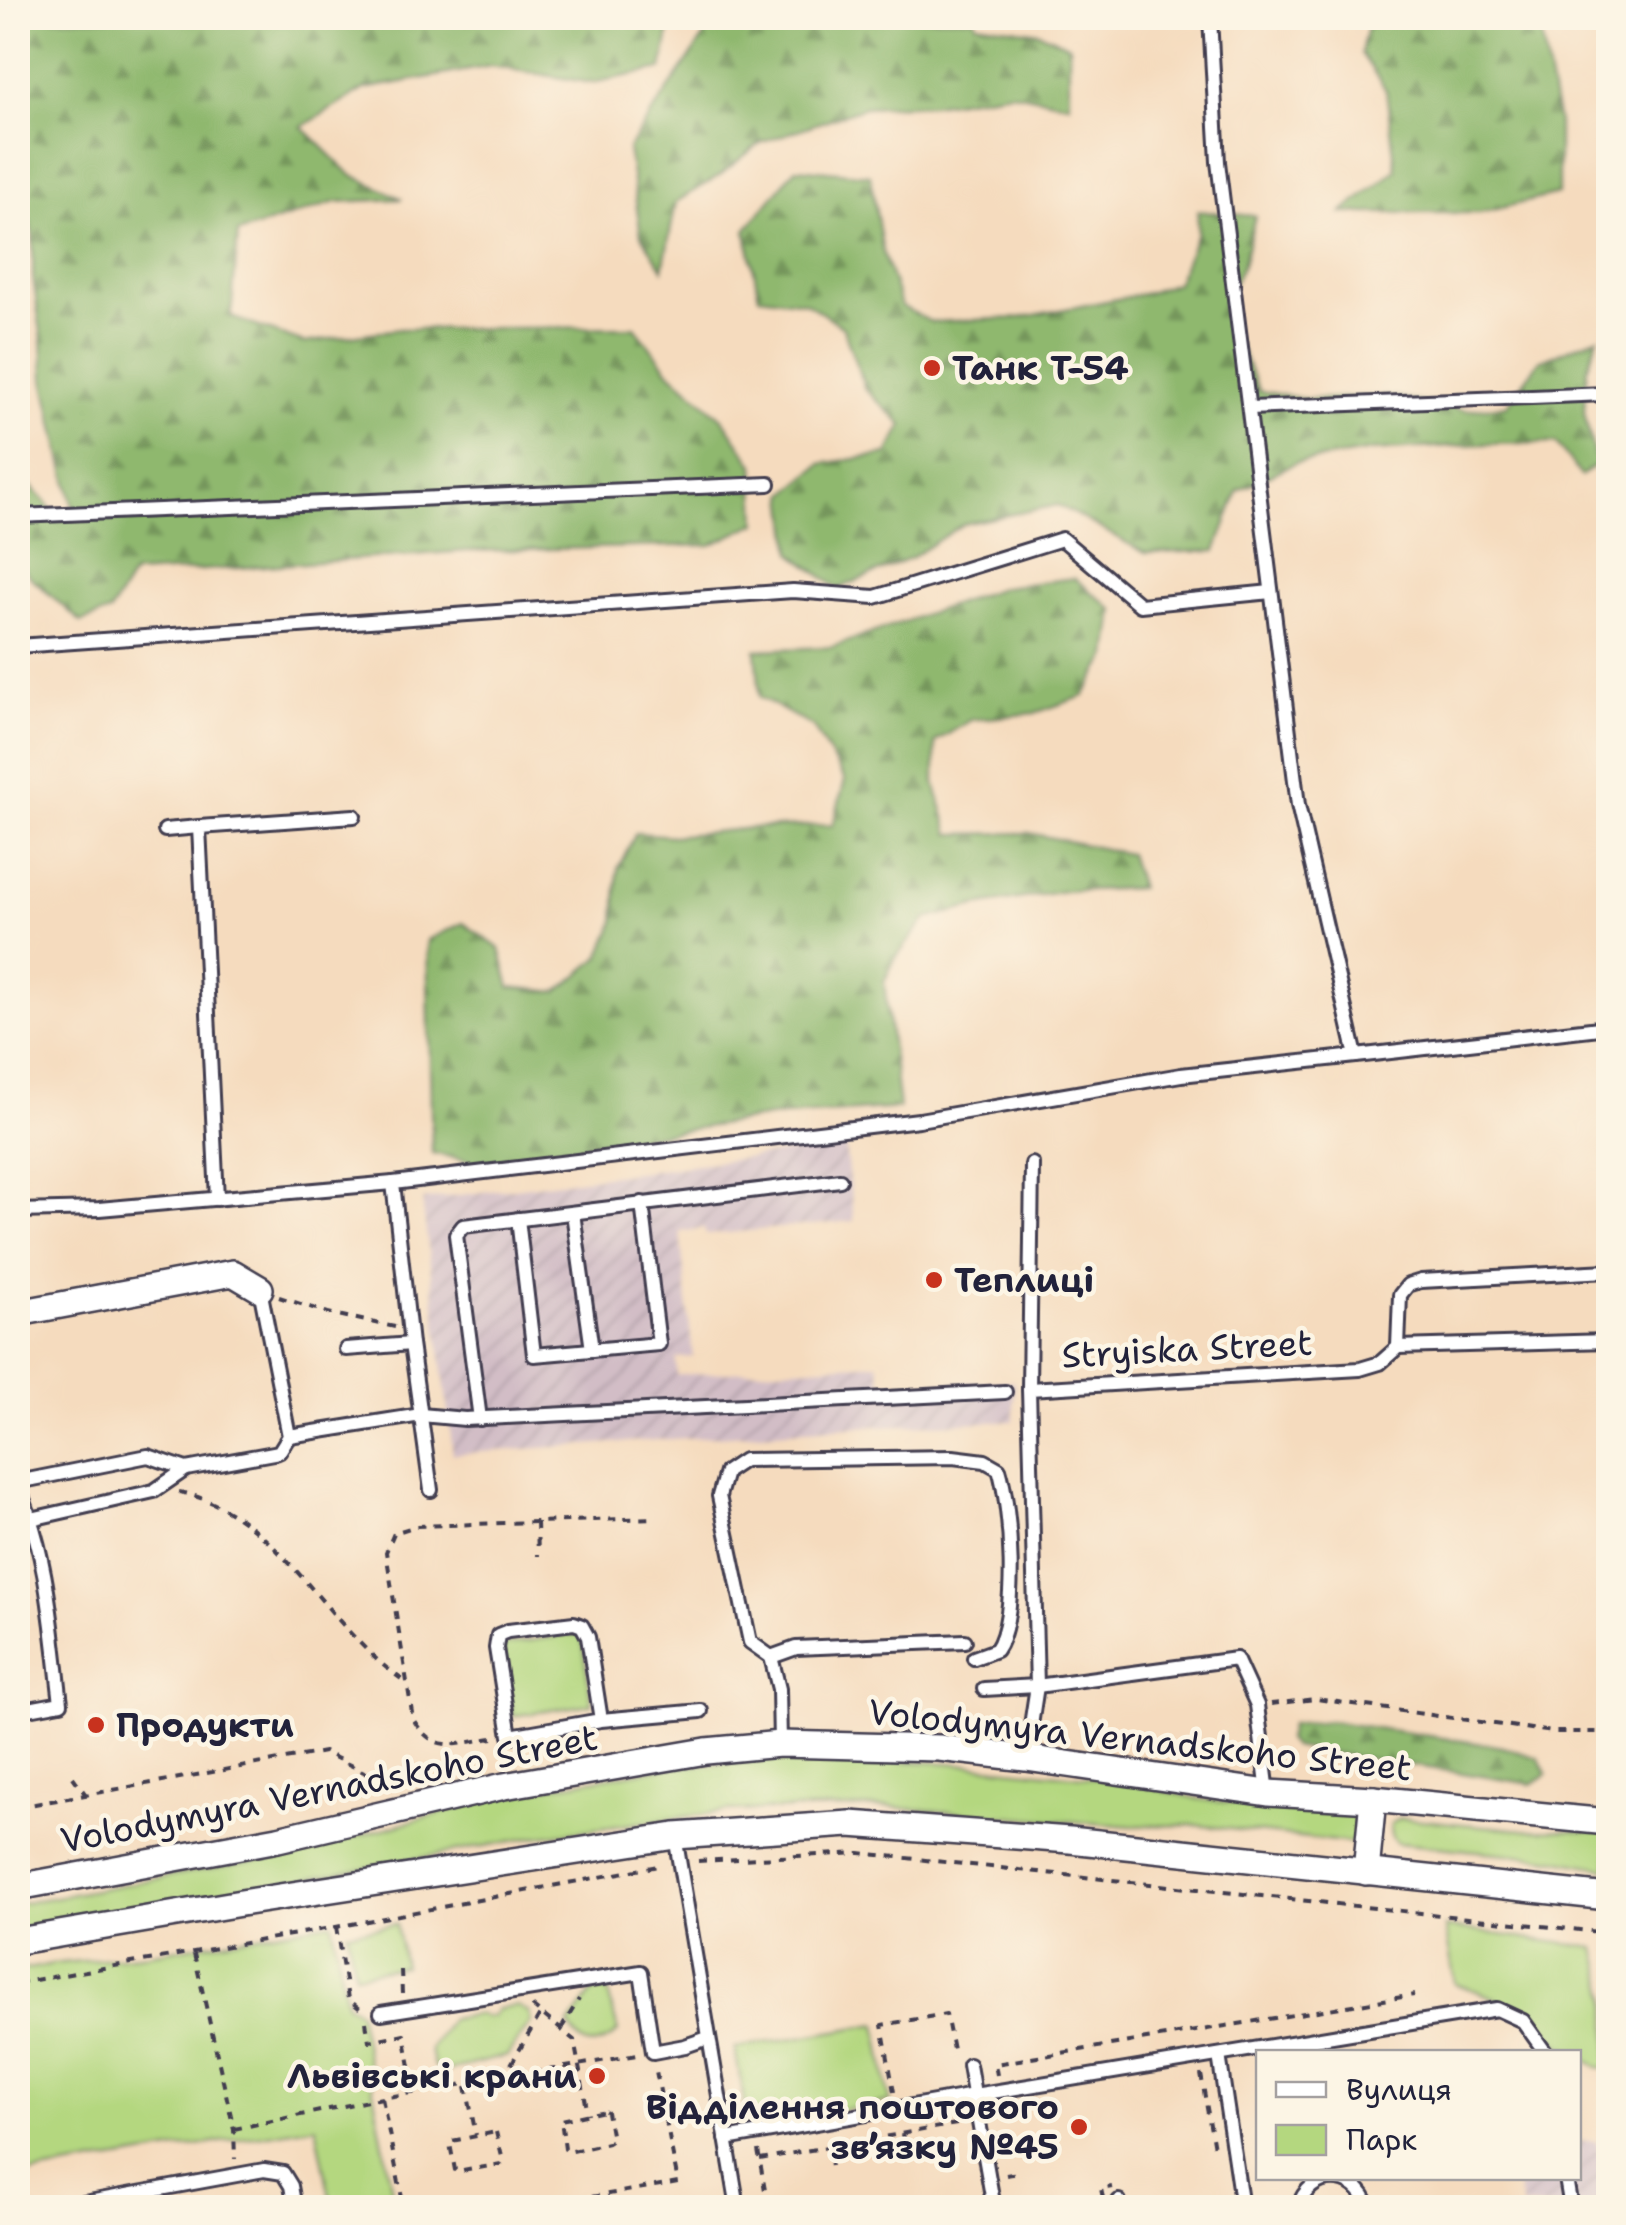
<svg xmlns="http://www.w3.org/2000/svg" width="1626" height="2225" font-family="'Shantell Sans',sans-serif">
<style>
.industrial{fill:url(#industrial-furrows)}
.green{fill:#b4d77f;stroke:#6b7c5d;stroke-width:2.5}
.forest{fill:url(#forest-firs);stroke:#586d54;stroke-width:2.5}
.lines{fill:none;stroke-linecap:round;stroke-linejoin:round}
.service-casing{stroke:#423e4f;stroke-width:18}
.minor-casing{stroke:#423e4f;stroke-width:30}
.path{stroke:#423e4f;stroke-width:4;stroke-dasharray:8 8;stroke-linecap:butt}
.service{stroke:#fff;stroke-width:12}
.minor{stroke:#fff;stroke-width:25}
.poi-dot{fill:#c8321e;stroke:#fcf5e5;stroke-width:4}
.labels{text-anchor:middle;stroke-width:9;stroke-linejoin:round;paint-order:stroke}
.poi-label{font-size:35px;font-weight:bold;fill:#22223b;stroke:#fcf5e5;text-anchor:start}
.street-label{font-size:35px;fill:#22223b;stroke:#fcf5e5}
</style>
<defs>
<pattern id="industrial-furrows" width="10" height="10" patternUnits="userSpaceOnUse" patternTransform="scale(2.5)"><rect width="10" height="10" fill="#d2bdc6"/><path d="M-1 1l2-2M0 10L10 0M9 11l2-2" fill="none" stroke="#b4a2ab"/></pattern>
<pattern id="forest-firs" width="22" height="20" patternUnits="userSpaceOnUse" patternTransform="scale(2.5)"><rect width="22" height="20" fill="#8fb86e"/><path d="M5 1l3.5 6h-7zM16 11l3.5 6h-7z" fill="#74955c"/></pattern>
</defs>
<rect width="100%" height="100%" fill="#fcf5e5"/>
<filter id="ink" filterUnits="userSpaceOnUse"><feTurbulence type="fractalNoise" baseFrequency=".01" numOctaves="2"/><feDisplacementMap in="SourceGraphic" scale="20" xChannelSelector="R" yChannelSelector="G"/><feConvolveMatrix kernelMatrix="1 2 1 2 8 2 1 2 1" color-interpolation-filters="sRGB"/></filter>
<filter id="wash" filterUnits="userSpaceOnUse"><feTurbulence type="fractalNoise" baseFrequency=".0048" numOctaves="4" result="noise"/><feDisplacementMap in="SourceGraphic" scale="40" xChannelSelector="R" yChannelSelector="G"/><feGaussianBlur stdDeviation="2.25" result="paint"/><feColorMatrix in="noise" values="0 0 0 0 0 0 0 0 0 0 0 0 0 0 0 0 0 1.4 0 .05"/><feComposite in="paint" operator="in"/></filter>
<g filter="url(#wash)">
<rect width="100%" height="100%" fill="#f5dbbe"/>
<g class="industrial">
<path d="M845,1145l9,76 -148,14 -2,-7 -24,4 13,125 -17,1 1,17 201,-12 4,22 132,-4v40l-164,6 -397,27 -31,-254z"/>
<path d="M1579,2141h18l11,66h-86l-5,-29h61z"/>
</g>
<g class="green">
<path d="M581,1633l11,71 -79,12 -11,-71z"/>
<path d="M796,1758l154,5 167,17 87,20 153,15 5,5 -4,21 -6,2 -157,-18 -65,1 -242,-19 -160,4 -200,27 -510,94v-28l282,-52 213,-59 148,-25z"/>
<path d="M1401,1818l123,12 84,1v38l-61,-11 -150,-15c-6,-6 -8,-10 -6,-19z"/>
<path d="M332,1922l14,82 12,7 37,196h-63l-16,-81 -298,50v-205l34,-7 97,-10z"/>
<path d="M396,1924l8,42 -49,8 -8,-42z"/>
<path d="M1445,1927l151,21 12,50v70l-10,-1 -19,-11 -1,-4c-20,-2 -33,-26 -50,-37 -18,-12 -52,-25 -73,-31z"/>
<path d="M607,1989l11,42c-6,8 -21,16 -31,13 -7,-2 -14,-13 -18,-19l23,-33z"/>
<path d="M518,2006l11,6 2,10 -24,34 -65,16c-10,-3 -10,-14 -12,-23l20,-30 29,-5 6,3 7,-1 6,-7z"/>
<path d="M877,2024l13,78 -142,24 -13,-78z"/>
</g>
<g class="forest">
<path d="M18,18h654l-10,51 -70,14 -101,-17 -127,23 -62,38 48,47 52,25 -66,3 -98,31 -7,84 73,26 95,-14 236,-2 36,46 52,46 31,46 3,58 -46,22 -245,6 -228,17 -105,6 -23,38 -29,10 -53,-47 -10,-15v-87l27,28 13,20 17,-6 -31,-135 -2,-41 -9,-61v-43l-11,-37 -4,-2z"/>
<path d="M712,18h263l1,5 63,9 30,13v59l-58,-12 -78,12 -68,3 -105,36 -40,32 -44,27 -13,67 -22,-34 -13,-86 74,-109z"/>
<path d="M1369,18h169l20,105v71l-78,19h-138l54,-43 -10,-80 -25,-37z"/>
<path d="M796,168l74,7 13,78 18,53 30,16 88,-4 129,-25 28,-10 21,-49 1,-23 57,5 -12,48 -21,44 37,83 48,8 78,-3 82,14 40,-5 32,-44 59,-24 -11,31 -3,44 12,52 -15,12 -25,-33 -72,1 -112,7 -77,12 -57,28 -22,60 -71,2 -87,-48 -95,19 -52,34 -73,31 -46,-36 -7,-58 36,-31 67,-10 15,-29 -38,-36 -22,-62 -38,-25 -46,-6 -13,-66z"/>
<path d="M1074,578l40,32 -6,46 -24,40 -49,17 -64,7 -36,22v41l15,51 79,-1 100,21 11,34 -75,3 -89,15 -50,13 -31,40 -11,23 15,126 -129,9 -181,28 -93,22 -64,-14 -5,-213 36,-17 37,26 10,38 48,5 42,-35 15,-35 3,-54 18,-35 37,3 79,-8 81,-3 12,-45 -32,-53 -53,-30 -4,-47 76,-3 171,-60z"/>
<path d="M1329,1721l174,26 36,11 8,16 -15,10 -239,-37 -6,-7 3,-15z"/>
</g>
</g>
<g filter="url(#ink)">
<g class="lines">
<defs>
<g id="service">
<path d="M1210,18l8,144 80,643 58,251 252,-29"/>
<path d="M1608,393l-2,1 2,24"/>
<path d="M1249,408l357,-14"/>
<path d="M18,516l751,-32"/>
<path d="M18,646l775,-55 82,6 187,-58 78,66 131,-13"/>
<path d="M165,830l34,-3"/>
<path d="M217,1199l-18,-372 155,-11"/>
<path d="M18,1211l81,-2 294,-26"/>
<path d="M573,1213l19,137"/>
<path d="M518,1219l16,136 125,-11 -17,-141"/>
<path d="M1398,1347l2,-52 8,-10 13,-4 187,-10"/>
<path d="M1398,1347l210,-6"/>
<path d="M346,1349l65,-5"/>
<path d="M1029,1389l3,-225"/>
<path d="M480,1419l-24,-184 7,-9 377,-46"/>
<path d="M289,1436l132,-21 44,4 540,-27"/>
<path d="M18,1482l130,-26 38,13 93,-17 10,-16 -29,-147"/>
<path d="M18,1487c30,67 34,143 43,216l-43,8"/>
<path d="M431,1490l-20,-146 -18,-161 526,-63 262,-45 175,-19"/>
<path d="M18,1522l136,-31 32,-22"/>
<path d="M771,1657l-21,-15 -31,-146 7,-24 18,-12 209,-3 32,4 14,8c12,38 20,149 -3,181l-22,8"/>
<path d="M984,1689l53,-3 199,-27 21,46 11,88"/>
<path d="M601,1720l-13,-83 -6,-11 -8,-3 -66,8 -10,4 -2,13 14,88 91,-16 100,-9"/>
<path d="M780,1744l-1,-55 -8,-32 25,-9 169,-7"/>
<path d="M1026,1758l11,-72 -8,-297 331,-20 20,-6 18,-16"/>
<path d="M675,1836l63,372"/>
<path d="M381,2013l260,-41 12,80 32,-6 23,-8"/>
<path d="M1219,2055l23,153"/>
<path d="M969,2065l25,143"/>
<path d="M726,2139l248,-44 523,-86 26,12 22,31"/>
<path d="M1566,2178l5,30"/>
<path d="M1119,2201l1,7"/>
<path d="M56,2208l208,-38 19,3 8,13 4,22"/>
<path d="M1298,2208c11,-39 59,-39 71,0"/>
</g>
<g id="minor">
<path d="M18,1313l215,-40 27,16"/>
<path d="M1366,1872l7,-73"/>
<path d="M18,1887l260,-48 226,-53 202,-35 74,-7 159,4 87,10 242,35 105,6 235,23"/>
<path d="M18,1941l223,-38 434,-67 175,-12 220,16 538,57"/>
</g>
</defs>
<use href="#service" class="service-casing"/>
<use href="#minor" class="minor-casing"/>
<g class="path">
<path d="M279,1297l49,16 67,14"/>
<path d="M179,1492c101,20 147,139 227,190"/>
<path d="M537,1522l1,34"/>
<path d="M1271,1704l45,-5 237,33h55"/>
<path d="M493,1738c-37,5 -58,18 -80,-19l-27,-167 8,-19 22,-7 240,-8"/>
<path d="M73,1777l13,18"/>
<path d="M18,1807l306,-55 70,35"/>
<path d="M698,1861l162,-8 748,80"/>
<path d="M336,1927l12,72 17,14"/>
<path d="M194,1954l40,175 1,30"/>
<path d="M401,1970l1,24"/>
<path d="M18,1983l318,-56 327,-62"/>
<path d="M532,2006l42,34 14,74"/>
<path d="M366,2022l3,19 35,-7 11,59"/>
<path d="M561,2029l18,-30"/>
<path d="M1201,2074l13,74"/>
<path d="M997,2075l-2,-11 419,-69"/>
<path d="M503,2078l38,-65"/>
<path d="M466,2086l10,49"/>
<path d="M894,2092l-12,-67 64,-11 8,41"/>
<path d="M382,2098l22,110"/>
<path d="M605,2111l2,1 5,28 -4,3 -40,9 -3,-3 -4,-29z"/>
<path d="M234,2129l148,-31 255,-43"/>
<path d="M496,2132l7,29 -2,3 -44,8 -2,-2 -5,-26 2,-3z"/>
<path d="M902,2134l4,20"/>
<path d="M828,2147l3,19"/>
<path d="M758,2150l10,58"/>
<path d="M760,2159l202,-36"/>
<path d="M1006,2175l12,-2"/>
<path d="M1103,2198l-2,-9 11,-2"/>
<path d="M528,2208l150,-26 -23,-116"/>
</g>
<use href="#service" class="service"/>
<use href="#minor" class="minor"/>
</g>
</g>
<g class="poi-dot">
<circle cx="932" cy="368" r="10"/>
<circle cx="934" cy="1280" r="10"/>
<circle cx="96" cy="1725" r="10"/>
<circle cx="597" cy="2076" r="10"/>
<circle cx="1079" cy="2127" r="10"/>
</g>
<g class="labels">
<g class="poi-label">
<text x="952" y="380">Танк Т-54</text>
<text x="954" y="1292">Теплиці</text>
<text x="116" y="1737">Продукти</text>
<text x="577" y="2088" text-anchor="end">Львівські крани</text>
<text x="1059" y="2119" text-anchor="end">Відділення поштового<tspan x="1059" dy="40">зв’язку №45</tspan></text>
</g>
<g class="street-label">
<text transform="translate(1187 1349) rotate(-3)" y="12">Stryiska Street</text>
<text transform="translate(1140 1740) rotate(6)" y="12">Volodymyra Vernadskoho Street</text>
<text transform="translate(329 1789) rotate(-11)" y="12">Volodymyra Vernadskoho Street</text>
</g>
</g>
<rect width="1626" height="2225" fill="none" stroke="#fcf5e5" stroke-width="60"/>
<rect x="1256" y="2050" width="325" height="130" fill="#fcf5e5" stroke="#a5a1a1" stroke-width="2.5"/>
<rect x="1276" y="2082" width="50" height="15" fill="#ffffff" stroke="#a5a1a1" stroke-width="2.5"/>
<text x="1346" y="2100" font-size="30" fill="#22223b">Вулиця</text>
<rect x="1276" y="2125" width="50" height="30" fill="#b4d77f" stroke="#a5a1a1" stroke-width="2.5"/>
<text x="1346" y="2150" font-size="30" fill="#22223b">Парк</text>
</svg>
